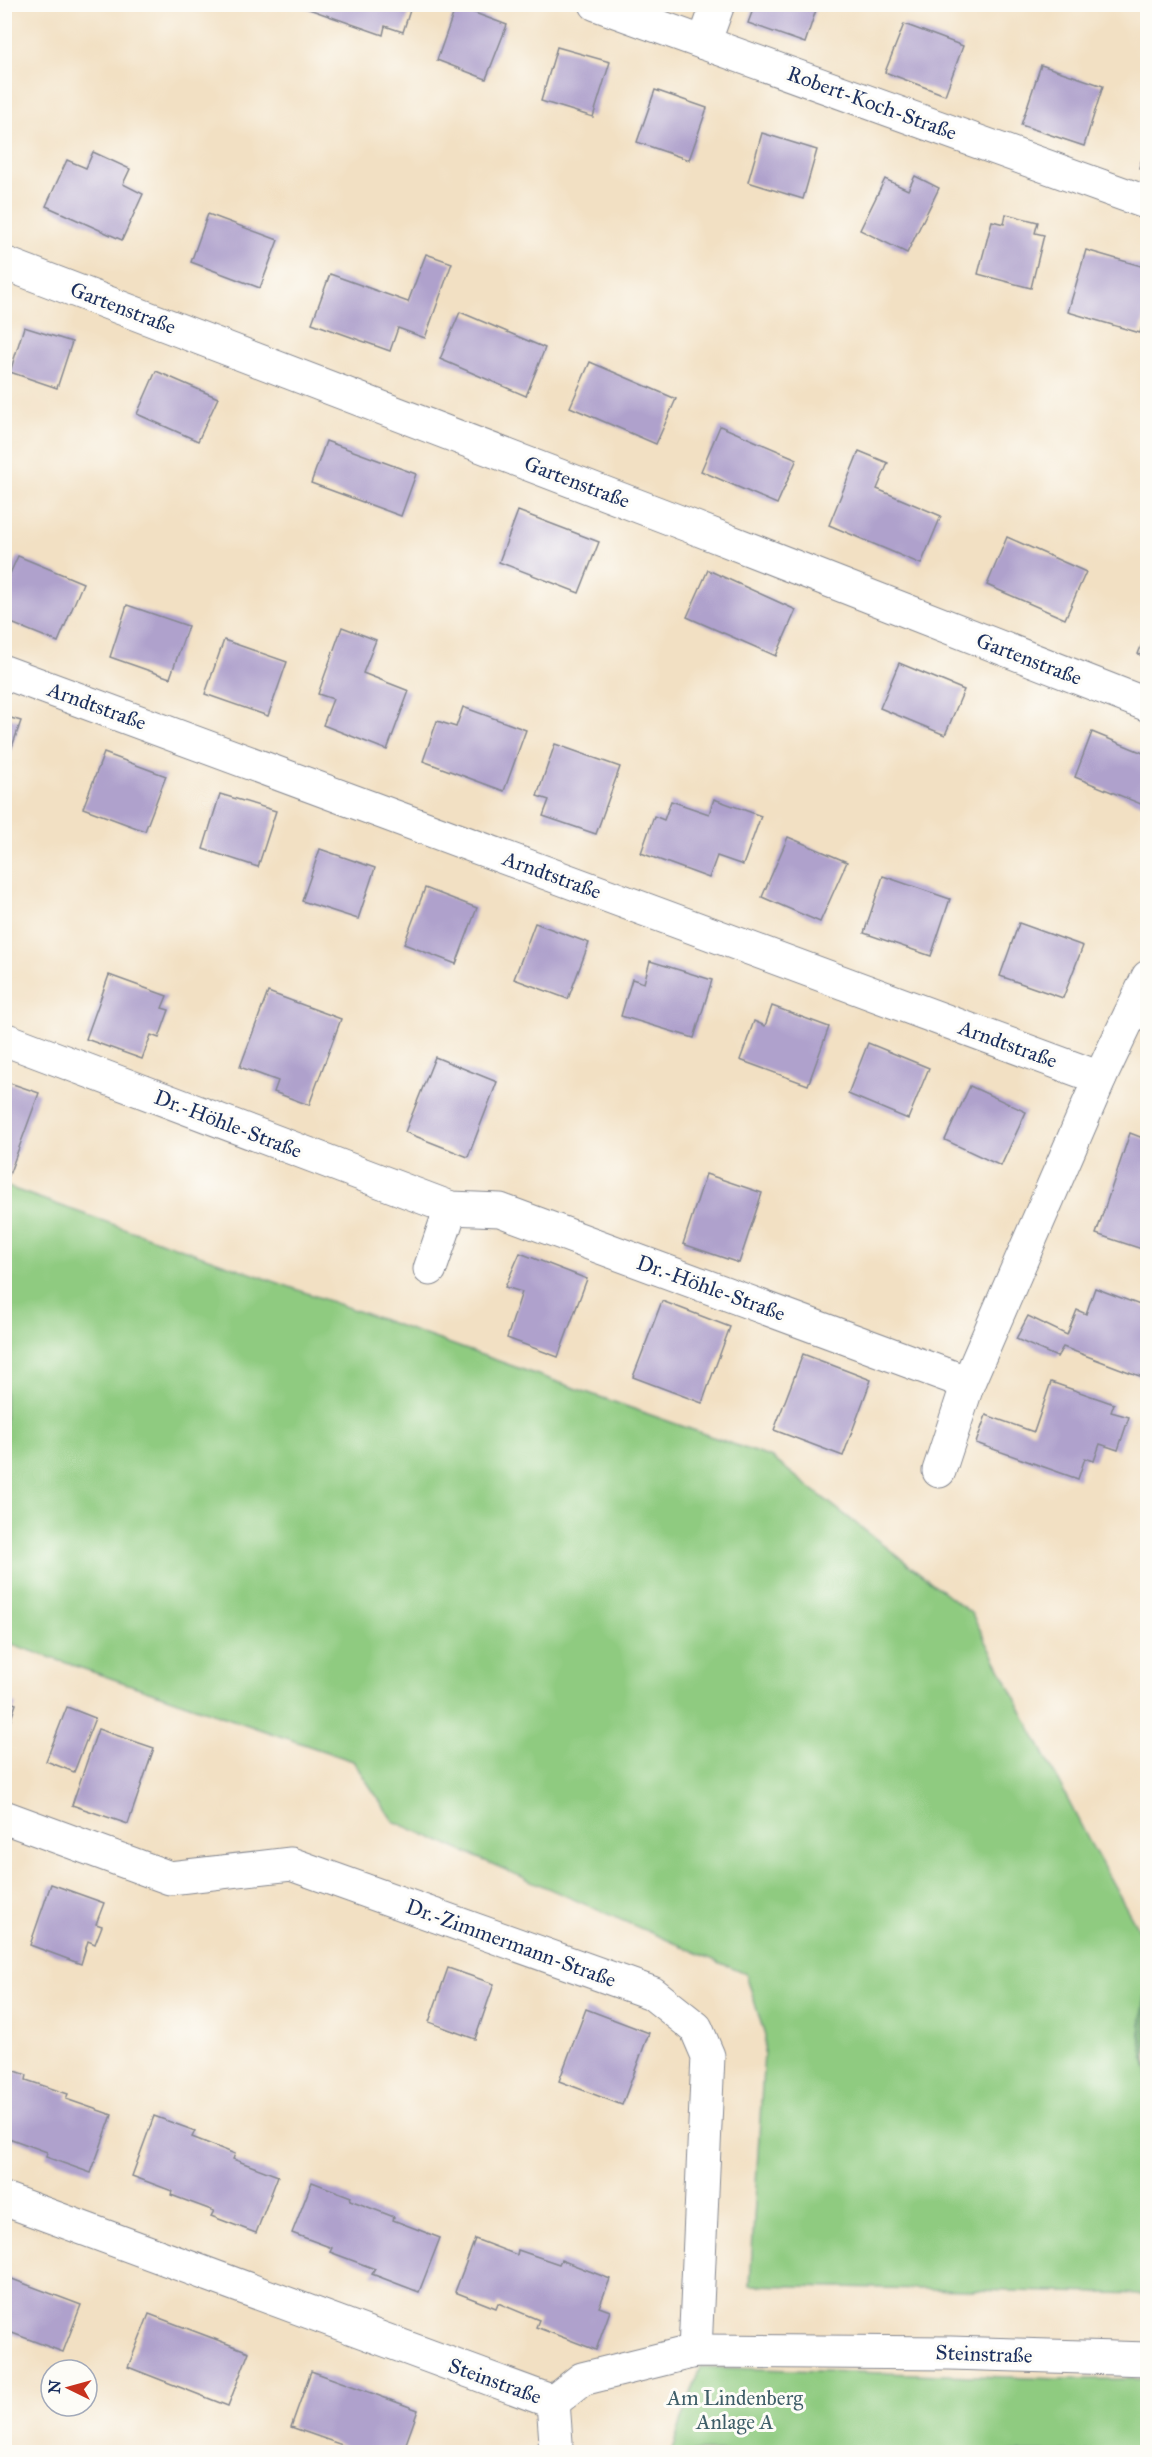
<svg xmlns="http://www.w3.org/2000/svg" width="1152" height="2457" font-family="'IM FELL Great Primer',serif">
<style>
.green{fill:#8fcb80;stroke:#557d6f;stroke-width:1.5}
.forest{fill:#73af6e;stroke:#476f66;stroke-width:1.5}
.building{fill:#afa1cc}
.lines{fill:none;stroke-linecap:round;stroke-linejoin:round}
.street-casing{stroke:#868890;stroke-width:35}
.street{stroke:#fff;stroke-width:33}
.labels{text-anchor:middle;stroke-width:6;stroke-linejoin:round;paint-order:stroke}
.street-label{font-size:21px;fill:#1b2f5e;stroke:#fdfcf7}
.park-label{font-size:21px;fill:#3e5e68;stroke:#fdfcf7}
</style>
<rect width="100%" height="100%" fill="#fdfcf7"/>
<filter id="ink" filterUnits="userSpaceOnUse"><feTurbulence type="fractalNoise" baseFrequency=".0167" numOctaves="2"/><feDisplacementMap in="SourceGraphic" scale="12" xChannelSelector="R" yChannelSelector="G"/><feConvolveMatrix kernelMatrix="1 2 1 2 8 2 1 2 1" color-interpolation-filters="sRGB"/></filter>
<filter id="wash" filterUnits="userSpaceOnUse"><feTurbulence type="fractalNoise" baseFrequency=".008" numOctaves="4" result="noise"/><feDisplacementMap in="SourceGraphic" scale="24" xChannelSelector="R" yChannelSelector="G"/><feGaussianBlur stdDeviation="1.35" result="paint"/><feColorMatrix in="noise" values="0 0 0 0 0 0 0 0 0 0 0 0 0 0 0 0 0 1.4 0 .05"/><feComposite in="paint" operator="in"/></filter>
<g filter="url(#wash)">
<rect width="100%" height="100%" fill="#f2e0c3"/>
<g class="green">
<path d="M5,1186l767,272 200,156 116,225 59,106v40l-7,49 8,35 -1,225 -397,-9 15,-249 -19,-62 -353,-153 -40,-60 -348,-119z"/>
<path d="M700,2367l362,12h85v73h-476z"/>
</g>
<path class="forest" d="M1147,1985v84l-7,-35z"/>
<g id="blocks">
<g class="building">
<path d="M307,4h105l-9,28 -18,-6 -2,9 -77,-27z"/>
<path d="M755,4h63l-13,39 -57,-20z"/>
<path d="M456,6l51,19 -21,54 -49,-19z"/>
<path d="M904,24l59,22 -18,49 -60,-23z"/>
<path d="M557,47l53,15 -17,55 -52,-16z"/>
<path d="M1041,65l62,21 -19,60 -63,-21z"/>
<path d="M655,90l52,18 -18,52 -52,-18z"/>
<path d="M762,133l55,17 -14,49 -55,-17z"/>
<path d="M1147,143h1v28l-9,-3z"/>
<path d="M93,152l37,17 -7,15 20,10 -21,46 -76,-34 21,-46 19,8z"/>
<path d="M915,176l24,12 -32,65 -47,-23 25,-51 23,11z"/>
<path d="M208,214l70,26 -18,48 -69,-26z"/>
<path d="M1006,214l32,8 -3,11 9,2 -13,53 -53,-14 14,-53 12,3z"/>
<path d="M1086,250l62,18v39l-8,26 -72,-21z"/>
<path d="M426,254l26,9 -27,75 -27,-10 -8,23 -78,-28 18,-49 78,28z"/>
<path d="M460,312l85,36 -19,48 -86,-37z"/>
<path d="M24,327l48,15 -15,46 -47,-16z"/>
<path d="M590,362l86,37 -20,45 -86,-37z"/>
<path d="M156,371l62,27 -20,43 -61,-27z"/>
<path d="M720,426l77,33 -20,45 -76,-33z"/>
<path d="M326,441l90,33 -15,42 -90,-33z"/>
<path d="M859,451l29,12 -11,26 64,27 -20,48 -92,-39z"/>
<path d="M518,511l81,31 -20,51 -80,-31z"/>
<path d="M1007,537l79,35 -21,47 -78,-34z"/>
<path d="M18,556l65,27 -25,59 -54,-22v-33z"/>
<path d="M708,570l88,40 -20,46 -89,-39z"/>
<path d="M127,605l61,21 -18,52 -60,-21z"/>
<path d="M342,627l34,13 -13,33 46,18 -22,59 -64,-25 10,-26 -15,-5z"/>
<path d="M1147,631h1v27l-10,-4z"/>
<path d="M224,640l63,22 -19,54 -63,-22z"/>
<path d="M899,663l65,27 -19,45 -65,-27z"/>
<path d="M463,707l63,23 -22,61 -81,-30 14,-40 19,6z"/>
<path d="M4,716l17,5 -16,46h-1z"/>
<path d="M1092,732l56,23v52l-73,-30z"/>
<path d="M555,744l65,23 -24,67 -53,-18 6,-16 -12,-4z"/>
<path d="M104,753l62,23 -21,55 -62,-23z"/>
<path d="M220,794l56,17 -18,56 -55,-18z"/>
<path d="M714,799l47,17 -18,49 -26,-9 -8,22 -68,-25 13,-37 10,4 7,-19 38,13z"/>
<path d="M788,837l59,25 -27,60 -58,-25z"/>
<path d="M320,849l55,19 -17,51 -56,-18z"/>
<path d="M883,876l67,23 -19,57 -67,-23z"/>
<path d="M425,888l52,20 -21,56 -52,-20z"/>
<path d="M535,923l54,20 -21,56 -54,-20z"/>
<path d="M1019,923l64,23 -20,52 -63,-22z"/>
<path d="M650,961l62,19 -18,58 -73,-22 11,-37 12,4z"/>
<path d="M109,975l58,21 -5,12 7,2 -10,28 -8,-3 -9,24 -56,-20z"/>
<path d="M268,992l73,27 -32,86 -35,-13 4,-11 -38,-14z"/>
<path d="M772,1006l57,21 -21,58 -68,-25 14,-39 11,5z"/>
<path d="M868,1043l61,25 -21,51 -60,-25z"/>
<path d="M435,1057l62,25 -29,75 -63,-25z"/>
<path d="M4,1081l35,12 -30,82 -5,-2z"/>
<path d="M970,1086l56,26 -25,54 -56,-26z"/>
<path d="M1130,1133l18,7v111l-52,-17z"/>
<path d="M706,1174l56,19 -23,70 -56,-19z"/>
<path d="M520,1253l67,26 -29,78 -51,-19 15,-46 -17,-5z"/>
<path d="M1095,1288l53,20v63l-3,7 -82,-31 -6,10 -41,-18 12,-23 39,19 10,-25 9,4z"/>
<path d="M662,1301l68,26 -28,76 -69,-26z"/>
<path d="M803,1354l68,26 -28,76 -69,-26z"/>
<path d="M1051,1382l63,22 -3,8 18,5 -11,33 -18,-6 -6,17 -9,-3 -7,21 -102,-36 10,-28 48,17z"/>
<path d="M4,1700l12,4 -11,33h-1z"/>
<path d="M67,1707l28,11 -21,54 -28,-11z"/>
<path d="M98,1729l56,19 -26,76 -56,-19z"/>
<path d="M51,1884l53,19 -8,21 6,2 -7,18 -7,-3 -7,23 -51,-19z"/>
<path d="M448,1968l46,16 -19,55 -46,-17z"/>
<path d="M586,2009l63,24 -27,72 -63,-24z"/>
<path d="M4,2067l23,8 -1,5 42,14 -2,5 46,16 -21,58 -45,-16 1,-5 -41,-15 2,-7 -4,-1z"/>
<path d="M154,2116l41,15 -3,6 43,17 -2,5 45,17 -22,57 -45,-17 3,-5 -43,-16 1,-4 -40,-15z"/>
<path d="M312,2182l39,15 -1,3 44,17 -1,3 47,18 -21,54 -47,-18 3,-5 -45,-17 2,-4 -40,-15z"/>
<path d="M475,2239l42,16 1,-5 41,14 2,-4 49,19 -11,28 11,4 -14,39 -60,-23 3,-7 -41,-17 -2,5 -41,-16z"/>
<path d="M4,2276l77,29 -18,47 -59,-22z"/>
<path d="M149,2314l100,38 -21,54 -100,-39z"/>
<path d="M311,2371l107,39 -15,42h-41l-71,-25z"/>
</g>
</g>
</g>
<g filter="url(#ink)">
<use href="#blocks" fill-opacity="0" stroke="#868890" stroke-width="1.5"/>
<g class="lines">
<defs>
<g id="street">
<path d="M596,4l552,199"/>
<path d="M704,43l14,-39"/>
<path d="M4,263l681,261 463,181"/>
<path d="M4,672l1096,406"/>
<path d="M4,1039l447,169 49,2 468,173"/>
<path d="M430,1269l21,-61"/>
<path d="M939,1471l29,-88 132,-305 48,-101"/>
<path d="M4,1817l166,61 121,-14 361,129 44,35 12,28 -13,295"/>
<path d="M4,2199l549,203 29,-23 113,-28 255,2 198,6"/>
<path d="M552,2452l4,-10 -3,-40"/>
</g>
</defs>
<use href="#street" class="street-casing"/>
<use href="#street" class="street"/>
</g>
</g>
<g class="labels">
<g class="street-label">
<text transform="translate(872 103) rotate(20)" y="7">Robert-Koch-Straße</text>
<text transform="translate(123 308) rotate(21)" y="7">Gartenstraße</text>
<text transform="translate(577 482) rotate(21)" y="7">Gartenstraße</text>
<text transform="translate(1029 659) rotate(21)" y="7">Gartenstraße</text>
<text transform="translate(97 706) rotate(20)" y="7">Arndtstraße</text>
<text transform="translate(552 875) rotate(20)" y="7">Arndtstraße</text>
<text transform="translate(1008 1044) rotate(20)" y="7">Arndtstraße</text>
<text transform="translate(228 1124) rotate(21)" y="7">Dr.-Höhle-Straße</text>
<text transform="translate(711 1288) rotate(20)" y="7">Dr.-Höhle-Straße</text>
<text transform="translate(511 1943) rotate(20)" y="7">Dr.-Zimmermann-Straße</text>
<text transform="translate(984 2354) rotate(2)" y="7">Steinstraße</text>
<text transform="translate(495 2381) rotate(20)" y="7">Steinstraße</text>
</g>
<g class="park-label">
<text x="735" y="2405">Am Lindenberg<tspan x="735" dy="24">Anlage A</tspan></text>
</g>
</g>
<rect width="1152" height="2457" fill="none" stroke="#fdfcf7" stroke-width="24"/>
<g transform="translate(69 2388) rotate(275)"><circle r="28" fill="#fdfcf7" stroke="#a3aaba" stroke-width="1.5"/>
<path d="M0-4.5L10 22L0 15L-10 22Z" fill="#c8321e"/>
<text y="-9" font-size="16" font-weight="bold" text-anchor="middle" fill="#1b2f5e">N</text>
</g>
</svg>
